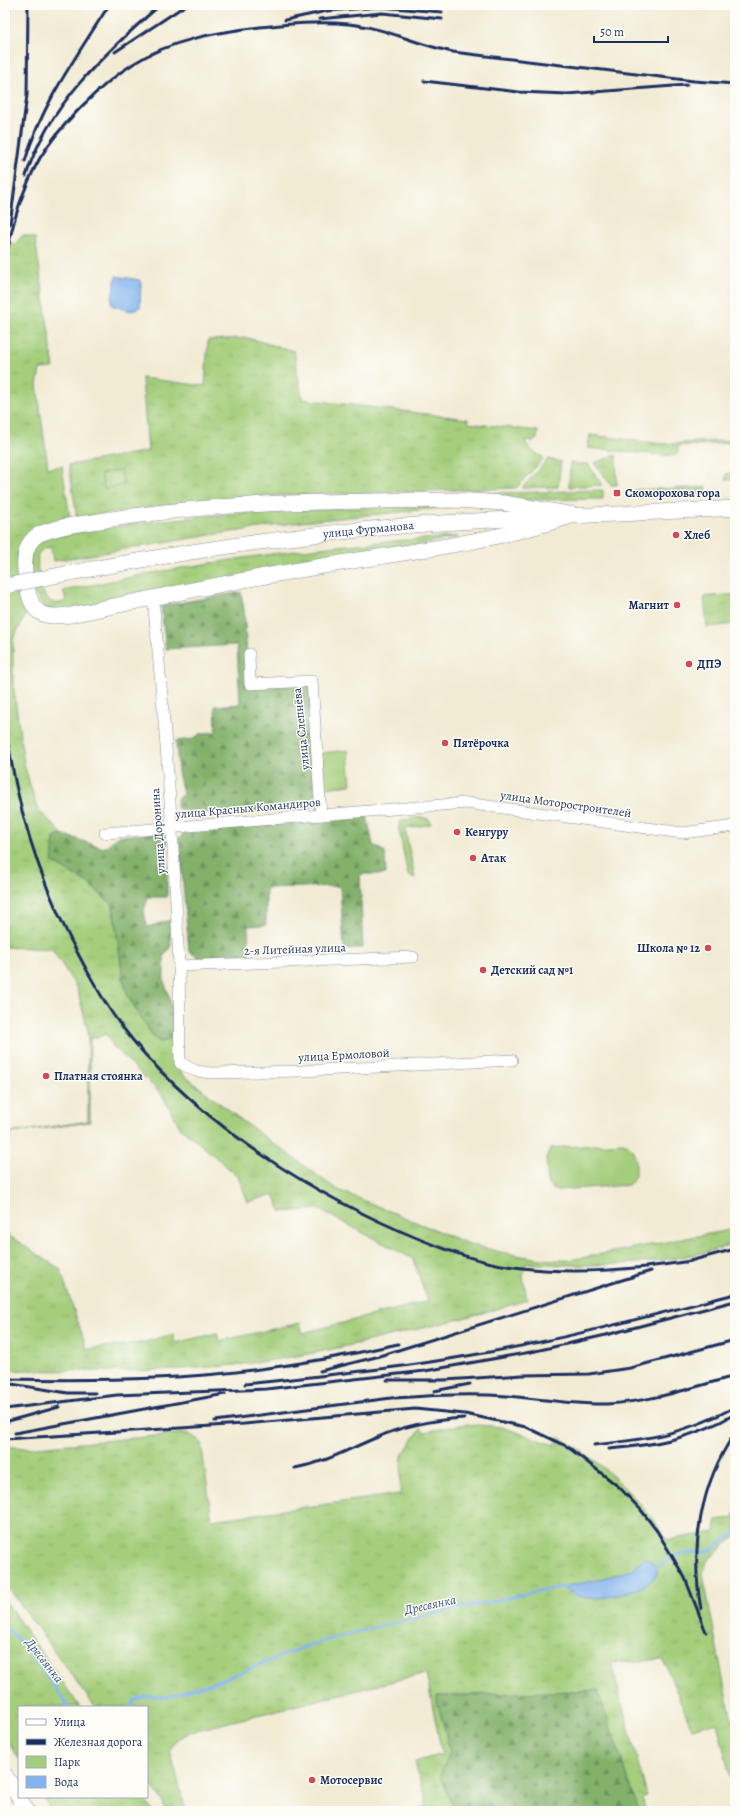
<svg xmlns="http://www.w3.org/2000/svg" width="740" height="1816" font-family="Alegreya,serif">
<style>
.grass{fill:url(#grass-tufts);stroke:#607e6c}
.forest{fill:url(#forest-firs);stroke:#4f7064}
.park{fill:#a4ce7b;stroke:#607e6c}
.water{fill:#82b3ee;stroke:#4e71a6}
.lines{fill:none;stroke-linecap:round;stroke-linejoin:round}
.stream{stroke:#82b3ee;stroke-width:3}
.street-casing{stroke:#868d99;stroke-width:12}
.secondary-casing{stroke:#868d99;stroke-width:16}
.street{stroke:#fff;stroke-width:11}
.secondary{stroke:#fff;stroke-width:15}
.rail{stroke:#1b2f5e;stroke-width:3}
.secondary-bridge-casing{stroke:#868d99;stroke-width:16;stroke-linecap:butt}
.secondary-bridge{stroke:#fff;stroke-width:15}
.poi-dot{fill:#d1495b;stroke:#fdfcf7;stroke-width:1.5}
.labels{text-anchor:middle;stroke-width:3;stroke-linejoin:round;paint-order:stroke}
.poi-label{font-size:12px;font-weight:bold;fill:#1b2f5e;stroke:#fdfcf7;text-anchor:start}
.street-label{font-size:12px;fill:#1b2f5e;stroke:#fdfcf7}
.water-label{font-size:13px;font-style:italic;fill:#3a5789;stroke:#fdfcf7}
</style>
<defs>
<pattern id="grass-tufts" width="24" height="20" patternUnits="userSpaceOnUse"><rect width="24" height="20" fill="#a4ce7b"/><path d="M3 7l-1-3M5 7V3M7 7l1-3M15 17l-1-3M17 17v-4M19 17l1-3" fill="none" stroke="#8db16d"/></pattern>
<pattern id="forest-firs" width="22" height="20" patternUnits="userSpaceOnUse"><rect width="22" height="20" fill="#83b16b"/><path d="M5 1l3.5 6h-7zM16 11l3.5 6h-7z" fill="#6a905b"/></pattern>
</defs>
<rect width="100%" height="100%" fill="#fdfcf7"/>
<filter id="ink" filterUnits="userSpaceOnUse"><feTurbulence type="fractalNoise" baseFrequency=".025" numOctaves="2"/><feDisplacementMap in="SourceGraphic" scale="8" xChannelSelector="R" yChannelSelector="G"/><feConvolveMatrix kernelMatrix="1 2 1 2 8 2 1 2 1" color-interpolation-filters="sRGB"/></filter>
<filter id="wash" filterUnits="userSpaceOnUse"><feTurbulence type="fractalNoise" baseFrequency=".012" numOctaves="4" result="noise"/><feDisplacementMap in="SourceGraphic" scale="16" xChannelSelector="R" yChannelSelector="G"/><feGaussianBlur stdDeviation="0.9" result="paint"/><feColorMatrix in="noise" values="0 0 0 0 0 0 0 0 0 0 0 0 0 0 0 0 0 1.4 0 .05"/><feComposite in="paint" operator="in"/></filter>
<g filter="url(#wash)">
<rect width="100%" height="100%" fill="#f2ebd4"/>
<g class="grass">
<path d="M5,5h6l-6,135z"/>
<path d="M23,235l12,3 19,130 -14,1 -3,16 11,83 14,-2 8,53 -52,35 2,36 7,22 -14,28v43l11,81 13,44 25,26 -8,4 -1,24 35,21 25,23 10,72 5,18 25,41 7,5 8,-2 7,-7 2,30 4,10 55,43 100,73 128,53c27,9 78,20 106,18l165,-31v15c-68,21 -138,24 -209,19l-3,13 4,24c-41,13 -83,23 -126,33 -55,14 -110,26 -166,32 -76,8 -154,6 -230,5v-137l55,36 27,80 54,-6 32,-9 2,9 42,-10 2,8 81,-18 3,10 125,-32 -15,-42 -95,-50 -37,3 -7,-18 -26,8 -10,-26 -58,-49 -18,-32 -49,-49 -7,-12 -10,4h-6v84l-85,12 83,-13v-90l-11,-43 -25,-39 -47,-2v-704l10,1z"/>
<path d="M248,338l46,13 8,48 166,20v4l70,8 -1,8 -3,2 -10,-1 7,10 13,8 -28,30 -251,8 -65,5 -123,17 -8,-53 79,-14 -6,-73 63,8 3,-46z"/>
<path d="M590,435l73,9 72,-4v3l-57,3v7l-5,3 -85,-8z"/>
<path d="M616,455l1,30h-6l-17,-22z"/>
<path d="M548,459l13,3 -3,25 -36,1z"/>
<path d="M733,459h2v20l-9,1v-6l8,-1z"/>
<path d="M570,463l18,1 14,21 -33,2z"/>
<path d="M603,490v9l-87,1 -48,-6z"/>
<path d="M458,506l-157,16 -90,13 -158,26 -2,-14 -8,2 -5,5c-2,17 2,59 28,47l-3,-10c130,-28 262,-48 395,-54l-388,73 -25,-1 -10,-14 -5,-28 1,-16 6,-7 11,-6c136,-27 273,-30 410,-32z"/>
<path d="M735,594v30l-28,3 -3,-30z"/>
<path d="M422,817l7,2 2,5 -26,5 10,49 -7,-3 -9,-45v-6l3,-4z"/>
<path d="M466,1424l36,3 52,18 4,-8c42,21 83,64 110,103l47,-8 1,-12 16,-2 3,-5v23l-28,25 -4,13 24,126 8,29v69l-18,-76 -25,7 -29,-70 -52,4 36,133 -5,3 4,12h-234l15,-4 -12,-45 27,-8 -16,-81 -237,59 -13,8 -6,10 16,61h-21l-2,-10 -16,-21v-73h-52l-90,-124v-137l21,2 162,-15 13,9 11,78 188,-26 2,-39 19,-27 3,4z"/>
<path d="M5,1601l75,106h-61v52l-14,-23z"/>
<path d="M43,1797h101l8,14h-101z"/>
</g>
<g class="forest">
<path d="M707,487v7l-71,3 -1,-7z"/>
<path d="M241,592l3,18 5,76 60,-1 7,120 -13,5 -93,3c-11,-4 -22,0 -33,-5v-9l6,-5 -5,-22 -2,-31 16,-2 10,-6 14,-1 -1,-26 25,-2 -3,-59 -71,4 -5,-43z"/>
<path d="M367,815l6,30 12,7 1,22h-26l3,74 -19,1 -4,-63 -74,2v37l-18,1 1,31 -51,1 -9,-7 -10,-113 8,-8h25z"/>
<path d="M160,833l7,5v59h-19l-4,14 3,16 23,-7 1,26 -7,10v25l6,18 5,34 -7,7 -8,2 -7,-5 -25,-41 -5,-18 -10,-72 -25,-23 -36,-21 2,-24 8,-4 42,14 14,-12z"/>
<path d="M598,1690l41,121h-184l-15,-36 10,-23 -14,-56z"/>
</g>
<g class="park">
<path d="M121,470l3,15 -20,4 -3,-15z"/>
<path d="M348,750l3,35 -27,3 -3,-35z"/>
<path d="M622,1143c17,1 18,36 6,42l-71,5 -4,-1 -5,-5 -2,-26 5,-10z"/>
</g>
<g class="water">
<path d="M116,276l24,4 1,2 -1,25 -9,4 -18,-5 -2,-3z"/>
<path d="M646,1558l11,9v7c-2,3 -5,7 -8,9 -15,10 -50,18 -68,14 -7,-2 -13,-6 -20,-10l32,-6 42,-12 1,-5z"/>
</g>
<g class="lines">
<g class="stream">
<path d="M655,1568l25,-14 24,-2 10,-4 21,-15"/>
<path d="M5,1628l10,8 26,31 27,40"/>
<path d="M131,1707l4,-7 12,-4 17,2 60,-19 85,-34 70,-19 164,-36 22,-3"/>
</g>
</g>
</g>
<g filter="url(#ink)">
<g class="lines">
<defs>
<g id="street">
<path d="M153,598c12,122 21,245 26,368 1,32 0,65 1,97l16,8 15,2 90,-2 211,-11"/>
<path d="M249,654l1,30 62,-3 9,134"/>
<path d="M105,833l361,-30 217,30 52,-7"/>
<path d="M179,966l234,-9"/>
</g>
<g id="secondary">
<path d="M455,500l49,3 70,12c-81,28 -166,36 -251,51 -85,14 -168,31 -252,49 -11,1 -23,3 -32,-3 -13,-9 -17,-50 -12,-63 2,-6 6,-11 11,-14 20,-10 52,-12 74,-16 114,-18 229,-18 343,-19z"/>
<path id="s1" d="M49,577c114,-22 228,-40 343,-50 114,-10 229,-12 343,-19"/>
<path d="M5,1775l22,36"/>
</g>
</defs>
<use href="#street" class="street-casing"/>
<use href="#secondary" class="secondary-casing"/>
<use href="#street" class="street"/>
<use href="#secondary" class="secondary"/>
<g class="rail">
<path d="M319,19l63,-6 60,6"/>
<path d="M285,20l42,-9 53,-4 62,5"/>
<path d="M115,52l71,-47"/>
<path d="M424,81l95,11 48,2 120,-9"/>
<path d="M25,161c17,-58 52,-105 84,-156"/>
<path d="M26,176c22,-71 79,-123 134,-171"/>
<path d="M10,224l17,-129 1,-90"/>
<path d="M5,267c5,-37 17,-77 35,-109 20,-33 61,-74 93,-94 37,-24 85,-32 127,-37 29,-3 59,-6 88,-3 36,3 69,21 105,28l241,29 41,3"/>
<path d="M5,719c10,87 36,169 79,246 11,20 22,41 36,59 67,89 176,161 278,206 37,16 76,32 116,37 59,8 118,3 177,-6"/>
<path d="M686,1262l49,-13"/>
<path d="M320,1371l56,-14 275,-86"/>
<path d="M5,1379c50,1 101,1 151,-1 81,-3 163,-16 242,-34"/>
<path d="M387,1380h58l78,-5 66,-1 41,-6 105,-28"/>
<path d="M5,1383l63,10h27"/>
<path d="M245,1384c74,-8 149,-15 222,-28 91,-15 179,-39 268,-62"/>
<path d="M434,1391l36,-7"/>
<path d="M395,1398c37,-3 74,-5 112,-2 34,3 67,9 100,8 44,-2 86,-17 128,-28"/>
<path d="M5,1409l112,-14 149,-6 159,-18 106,-19 75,-17 129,-34"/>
<path d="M215,1421l184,-24"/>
<path d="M5,1422l54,-15"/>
<path d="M15,1433l210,-39"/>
<path d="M5,1439l239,-15 171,-15 50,5 61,13 42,20 51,40 22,23 16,21 28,47 21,54"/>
<path d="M594,1445c55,-6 91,-11 141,-38"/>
<path d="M609,1449c47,-4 85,-11 126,-35"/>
<path d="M295,1468c33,-6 53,-19 83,-31 27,-12 57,-17 86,-19"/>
<path d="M701,1609c-11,-61 -1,-125 34,-176"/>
</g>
<defs>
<path id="secondary-bridge" d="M10,585l39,-8"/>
</defs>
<use href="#secondary-bridge" class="secondary-bridge-casing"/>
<use href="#secondary-bridge" class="secondary-bridge"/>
</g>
</g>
<g class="poi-dot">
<rect x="613" y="489" width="8" height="8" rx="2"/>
<circle cx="676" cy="535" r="4"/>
<circle cx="677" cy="605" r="4"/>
<circle cx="689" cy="664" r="4"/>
<circle cx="445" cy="743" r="4"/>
<circle cx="457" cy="832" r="4"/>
<circle cx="473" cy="858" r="4"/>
<circle cx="708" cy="948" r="4"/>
<circle cx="483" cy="970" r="4"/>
<circle cx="46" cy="1076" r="4"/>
<circle cx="312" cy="1780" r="4"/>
</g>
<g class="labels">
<g class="poi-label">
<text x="625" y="497">Скоморохова гора</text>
<text x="684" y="539">Хлеб</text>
<text x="669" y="609" text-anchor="end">Магнит</text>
<text x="697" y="668">ДПЭ</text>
<text x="453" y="747">Пятёрочка</text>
<text x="465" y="836">Кенгуру</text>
<text x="481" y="862">Атак</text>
<text x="700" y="952" text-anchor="end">Школа № 12</text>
<text x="491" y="974">Детский сад №1</text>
<text x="54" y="1080">Платная стоянка</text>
<text x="320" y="1784">Мотосервис</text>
</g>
<g class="street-label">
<text dy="4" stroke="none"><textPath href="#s1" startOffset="323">улица Фурманова</textPath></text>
<text transform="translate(301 729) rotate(-96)" y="4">улица Слепнёва</text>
<text transform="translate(566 804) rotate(8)" y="4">улица Моторостроителей</text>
<text transform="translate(248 808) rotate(-5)" y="4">улица Красных Командиров</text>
<text transform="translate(158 831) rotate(-94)" y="4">улица Доронина</text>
<text transform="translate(295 949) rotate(-2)" y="4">2-я Литейная улица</text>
<text transform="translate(344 1055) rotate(-3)" y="4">улица Ермоловой</text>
</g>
<g class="water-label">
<text transform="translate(430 1604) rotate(-12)" y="5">Дресвянка</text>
<text transform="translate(45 1660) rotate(52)" y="5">Дресвянка</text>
</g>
</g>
<rect width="740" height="1816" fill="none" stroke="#fdfcf7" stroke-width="20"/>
<rect x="18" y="1706" width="130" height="92" fill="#fdfcf7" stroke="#a3aaba"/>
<rect x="26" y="1719" width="20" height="6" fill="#ffffff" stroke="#a3aaba"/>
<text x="54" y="1726" font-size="12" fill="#1b2f5e">Улица</text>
<rect x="26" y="1739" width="20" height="6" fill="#1b2f5e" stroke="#a3aaba"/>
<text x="54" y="1746" font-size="12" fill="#1b2f5e">Железная дорога</text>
<rect x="26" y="1756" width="20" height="12" fill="#a4ce7b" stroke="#a3aaba"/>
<text x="54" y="1766" font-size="12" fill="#1b2f5e">Парк</text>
<rect x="26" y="1776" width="20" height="12" fill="#82b3ee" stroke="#a3aaba"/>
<text x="54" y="1786" font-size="12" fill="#1b2f5e">Вода</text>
<path d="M594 36v6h74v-6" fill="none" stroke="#1b2f5e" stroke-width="2"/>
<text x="600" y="36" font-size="12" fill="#1b2f5e" stroke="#fdfcf7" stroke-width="3" paint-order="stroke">50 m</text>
</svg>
